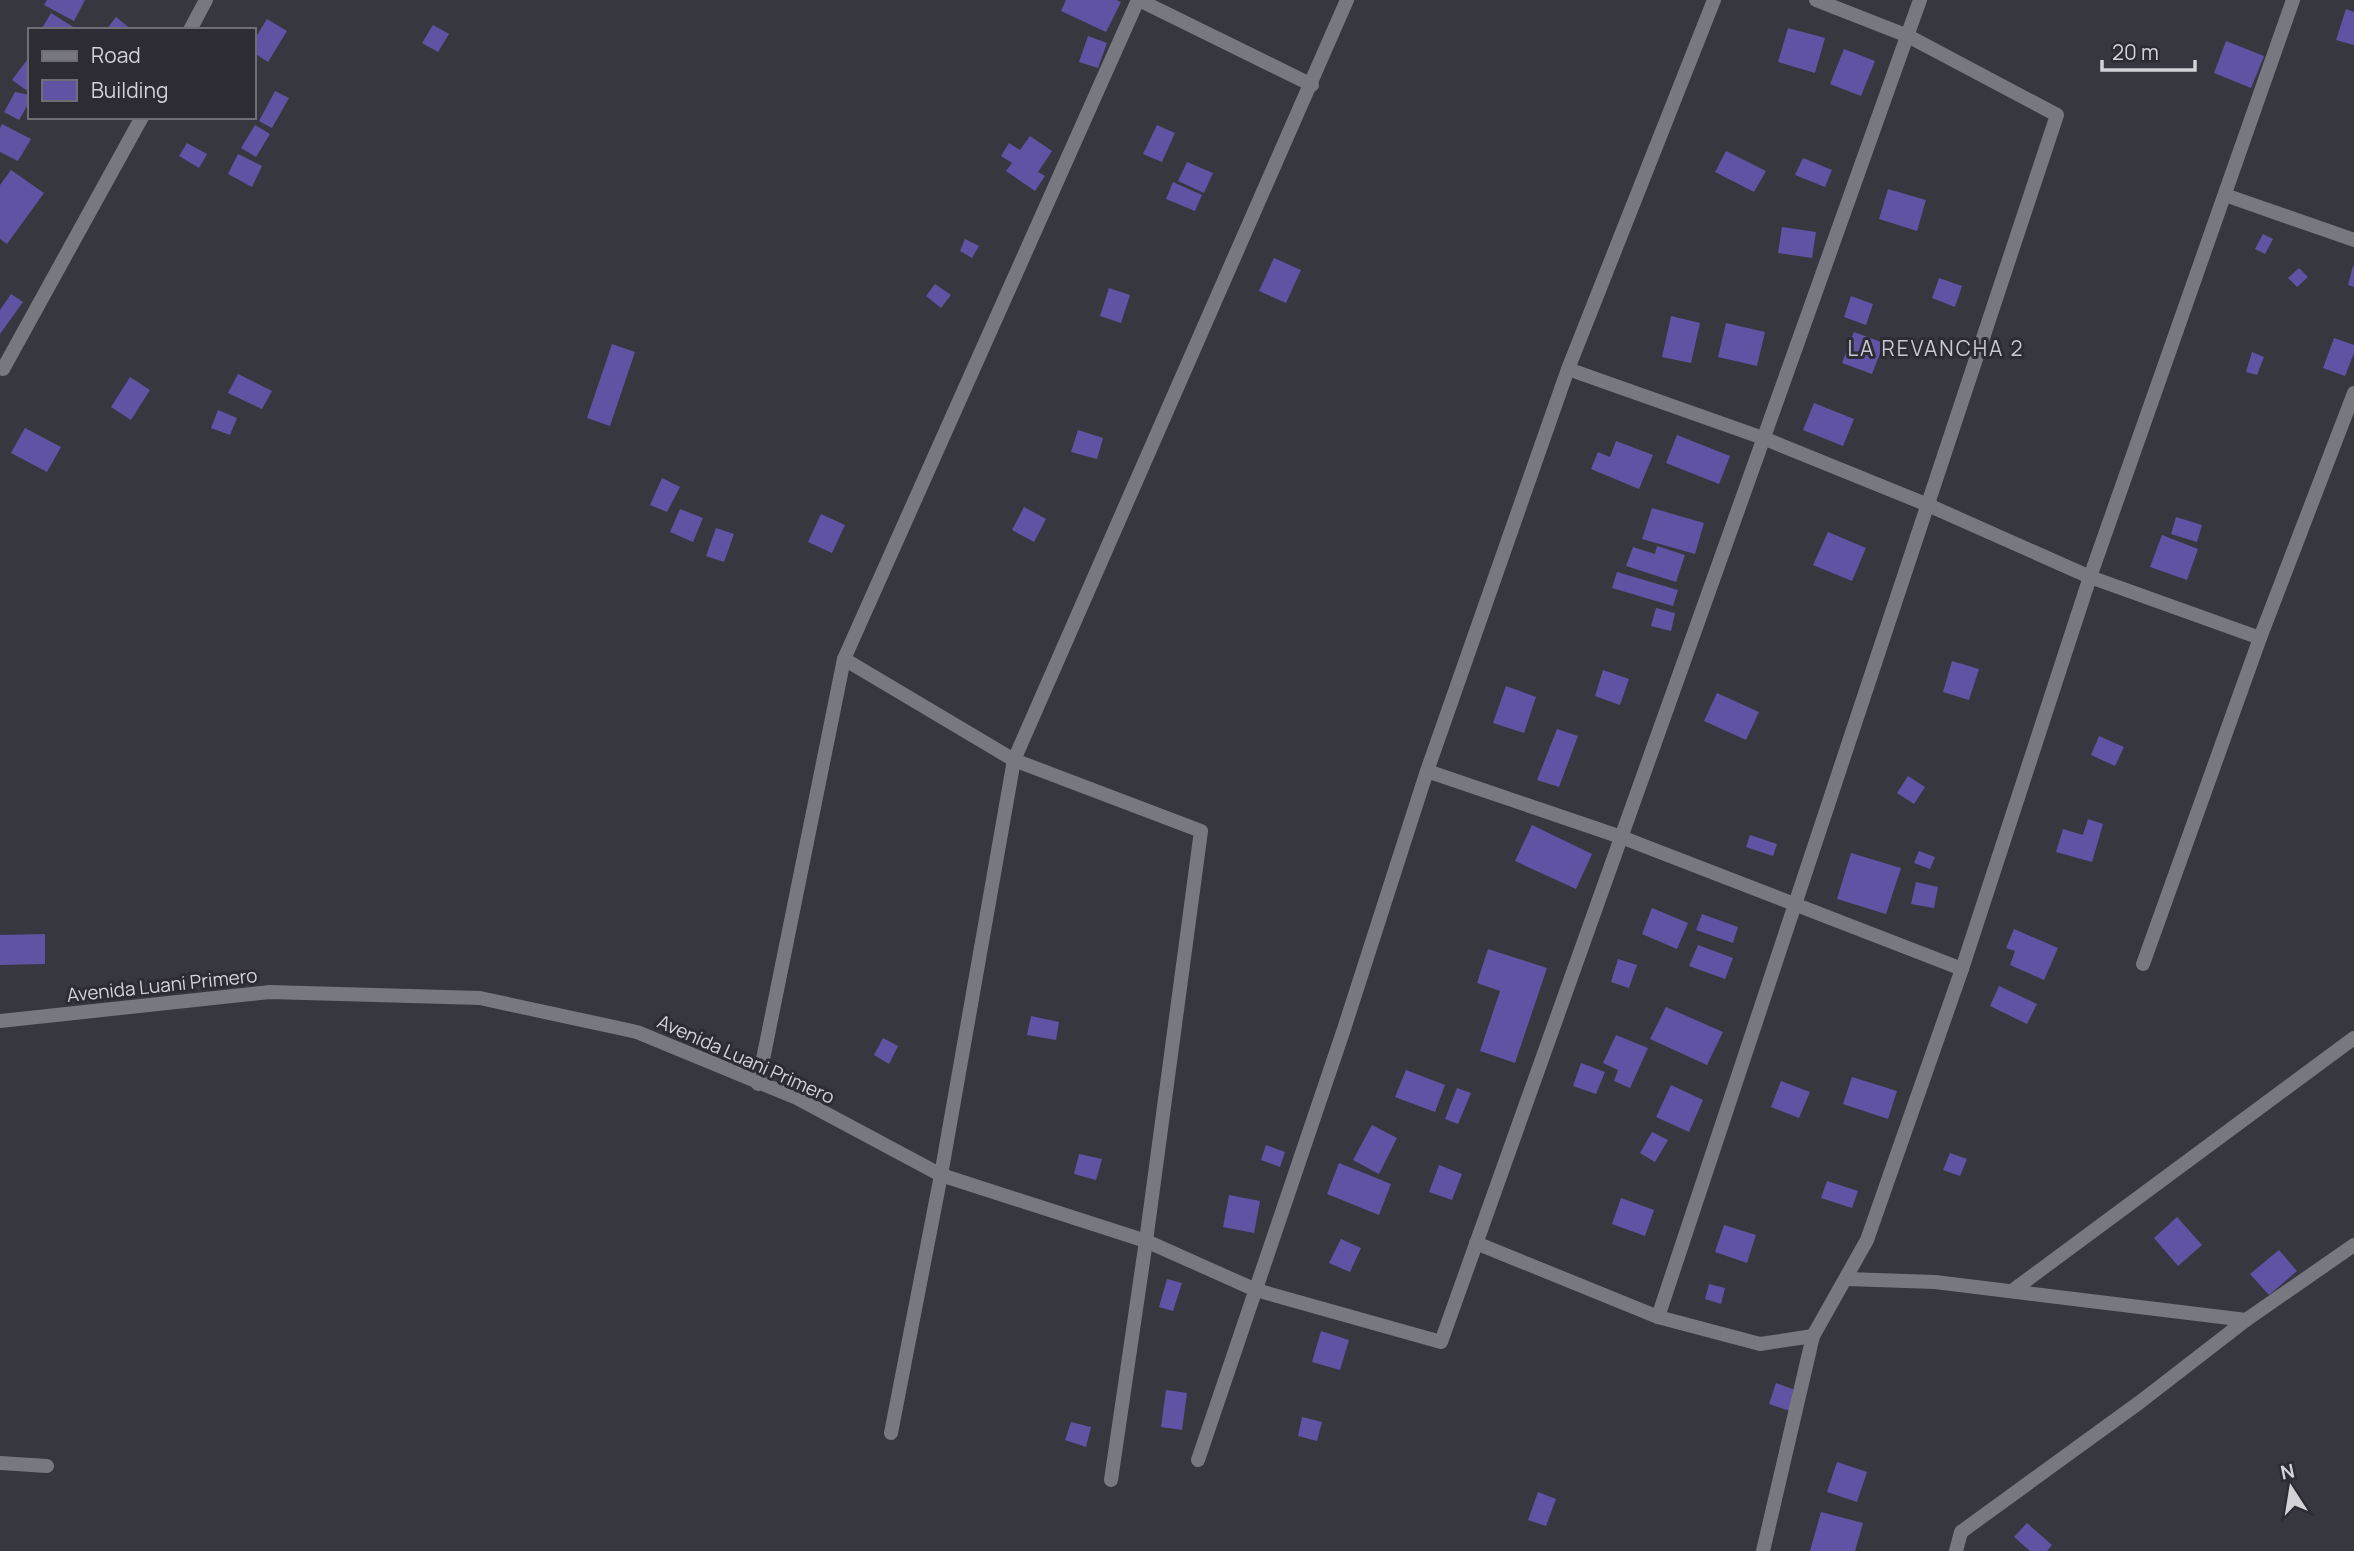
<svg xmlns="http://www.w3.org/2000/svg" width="2354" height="1551" font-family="Manrope,sans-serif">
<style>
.building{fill:#6053a4}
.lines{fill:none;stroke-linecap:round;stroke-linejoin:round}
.street{stroke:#787881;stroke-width:14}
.labels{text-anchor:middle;stroke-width:6;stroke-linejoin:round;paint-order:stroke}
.street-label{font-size:19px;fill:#d2d2d7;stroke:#2d2c34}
.neighbourhood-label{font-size:21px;letter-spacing:2px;fill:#c8c8d2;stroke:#2d2c34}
</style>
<rect width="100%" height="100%" fill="#37373f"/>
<g class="building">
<path d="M47,0h38l-11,21 -30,-16z"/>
<path d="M1066,0h50l5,2 -15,30 -45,-21z"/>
<path d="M2346,9l8,3v33l-18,-5z"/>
<path d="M51,13l27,17h-37z"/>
<path d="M116,17l16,13h-26z"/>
<path d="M267,19l20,12 -19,31 -14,-9v-13z"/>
<path d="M433,25l16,9 -11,18 -16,-9z"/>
<path d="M1788,28l37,10 -10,35 -37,-11z"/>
<path d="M1088,36l19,7 -9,25 -19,-6z"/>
<path d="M2226,41l38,15 -13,32 -37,-15z"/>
<path d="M1844,49l31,12 -14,35 -31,-12z"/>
<path d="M30,56v37l-18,-13z"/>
<path d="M275,91l14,7 -17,30 -13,-7z"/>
<path d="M15,92l15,3v6l-11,19 -15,-8z"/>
<path d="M2,124l29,15 -13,22 -18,-9v-24z"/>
<path d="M255,125l15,9 -14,23 -15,-9z"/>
<path d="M1157,125l18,8 -13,29 -19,-8z"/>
<path d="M1030,136l22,15 -14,21 7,4 -10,15 -29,-20 6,-8 -11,-7 8,-13 11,7z"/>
<path d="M187,143l20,11 -8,14 -20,-12z"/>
<path d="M1726,151l40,20 -12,21 -39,-20z"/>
<path d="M238,154l24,12 -10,21 -24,-13z"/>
<path d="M1803,158l29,12 -7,17 -30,-12z"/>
<path d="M1187,162l26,11 -9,20 -26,-12z"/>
<path d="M11,170l33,23 -37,51 -7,-5v-54z"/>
<path d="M1173,182l29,13 -7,16 -29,-12z"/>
<path d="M1888,189l38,11 -9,31 -38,-12z"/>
<path d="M1782,227l34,5 -4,26 -34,-5z"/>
<path d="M2263,234l10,5 -8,15 -10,-5z"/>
<path d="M965,239l14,7 -7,12 -12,-7z"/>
<path d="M1274,258l27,12 -15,33 -27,-12z"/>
<path d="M2353,266h1v21l-6,-2z"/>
<path d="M2299,268l9,9 -11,10 -9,-9z"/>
<path d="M1939,278l23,8 -7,21 -23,-9z"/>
<path d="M935,284l16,11 -10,13 -15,-12z"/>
<path d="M1109,288l21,7 -9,28 -21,-7z"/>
<path d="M11,294l12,8 -23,32v-24z"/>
<path d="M1851,296l22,8 -7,21 -22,-8z"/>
<path d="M1671,316l29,7 -9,40 -29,-6z"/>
<path d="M1726,323l39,9 -8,34 -39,-9z"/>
<path d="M1854,332l30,11 -12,31 -30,-11z"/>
<path d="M2334,338l20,7v8l-9,23 -22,-8z"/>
<path d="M612,344l23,8 -25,74 -23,-8z"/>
<path d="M2252,352l12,5 -7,18 -11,-3z"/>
<path d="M238,374l34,17 -10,18 -34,-16z"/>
<path d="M130,377l20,13 -19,30 -20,-13z"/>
<path d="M1814,403l40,16 -11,27 -40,-16z"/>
<path d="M218,410l19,8 -7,17 -19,-7z"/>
<path d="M25,428l36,19 -14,25 -36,-19z"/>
<path d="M1078,430l25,8 -6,21 -26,-7z"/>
<path d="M1677,435l53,21 -11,28 -53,-21z"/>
<path d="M1616,441l37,14 -14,34 -48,-20 7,-17 12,5z"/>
<path d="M662,478l18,9 -13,25 -17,-7z"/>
<path d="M1024,507l22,12 -12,23 -22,-12z"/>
<path d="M1652,508l52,15 -9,31 -53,-15z"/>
<path d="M680,509l23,9 -10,24 -23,-10z"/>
<path d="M821,514l24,11 -13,28 -24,-11z"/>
<path d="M2176,517l26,8 -5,17 -26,-8z"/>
<path d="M716,528l18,6 -10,28 -18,-6z"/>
<path d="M1828,532l38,16 -14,33 -39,-16z"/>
<path d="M2162,535l36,14 -11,31 -37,-13z"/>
<path d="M1657,546l28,9 -9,27 -50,-16 7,-19 22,7z"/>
<path d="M1617,572l61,18 -5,16 -61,-18z"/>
<path d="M1656,608l19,5 -4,18 -20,-5z"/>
<path d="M1952,661l27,8 -10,31 -26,-8z"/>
<path d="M1603,670l26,9 -9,26 -25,-9z"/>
<path d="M1506,686l30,11 -12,36 -31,-10z"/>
<path d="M1717,693l42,19 -13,28 -42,-19z"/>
<path d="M1557,729l21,7 -19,51 -22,-7z"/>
<path d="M2099,736l25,11 -9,19 -24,-11z"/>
<path d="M1908,776l17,11 -11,17 -17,-11z"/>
<path d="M2088,819l15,5 -11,38 -36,-10 7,-23 20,6z"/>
<path d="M1532,825l60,29 -16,35 -61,-28z"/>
<path d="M1750,835l27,9 -4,12 -27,-9z"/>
<path d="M1919,851l16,6 -5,12 -16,-6z"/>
<path d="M1851,853l50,15 -15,46 -49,-15z"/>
<path d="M1916,882l22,5 -4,21 -23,-4z"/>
<path d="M1652,908l36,15 -11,26 -35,-15z"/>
<path d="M1702,914l36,13 -5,16 -37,-13z"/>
<path d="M2014,929l44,19 -14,32 -34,-15 5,-14 -9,-3z"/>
<path d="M45,934v30l-45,1v-30z"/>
<path d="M1698,945l35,13 -8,21 -36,-13z"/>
<path d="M1488,949l59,19 -32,95 -35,-12 20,-60 -23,-8z"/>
<path d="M1618,959l19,6 -8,23 -18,-6z"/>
<path d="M1999,986l38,18 -10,20 -37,-18z"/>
<path d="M1666,1007l57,25 -16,33 -57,-26z"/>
<path d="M1031,1016l28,6 -3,18 -29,-5z"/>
<path d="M1616,1035l32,13 -18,40 -16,-7 4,-11 -15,-7z"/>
<path d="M883,1038l15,8 -9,18 -15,-9z"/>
<path d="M1581,1063l24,9 -9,22 -23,-8z"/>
<path d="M1406,1070l39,15 -10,27 -40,-15z"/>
<path d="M1852,1077l45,14 -9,28 -45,-15z"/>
<path d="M1781,1081l29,11 -11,26 -28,-11z"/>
<path d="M1671,1085l32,15 -14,32 -33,-15z"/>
<path d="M1457,1088l14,5 -13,31 -13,-5z"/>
<path d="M1372,1125l25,13 -18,36 -26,-14z"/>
<path d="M1652,1132l16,8 -13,22 -15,-9z"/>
<path d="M1266,1145l19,7 -5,15 -19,-7z"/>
<path d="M1950,1153l17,6 -7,17 -17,-6z"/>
<path d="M1079,1154l23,5 -6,21 -22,-6z"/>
<path d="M1339,1163l52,21 -12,31 -52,-21z"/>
<path d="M1439,1165l23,9 -10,26 -23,-8z"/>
<path d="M1827,1181l31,10 -6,17 -31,-10z"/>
<path d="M1229,1195l31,6 -6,32 -31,-6z"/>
<path d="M1621,1198l33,12 -9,26 -33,-12z"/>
<path d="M2177,1217l25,28 -24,21 -24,-28z"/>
<path d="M1724,1225l32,10 -9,28 -32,-11z"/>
<path d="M1341,1239l20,9 -11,24 -21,-9z"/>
<path d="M2279,1250l18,21 -28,24 -19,-21z"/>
<path d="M1167,1279l15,4 -9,28 -14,-4z"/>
<path d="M1709,1284l16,4 -4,16 -16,-5z"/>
<path d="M1321,1331l28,9 -9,30 -28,-8z"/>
<path d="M1776,1383l22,8 -8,20 -21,-7z"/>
<path d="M1166,1390l21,3 -5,37 -21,-3z"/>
<path d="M1302,1417l20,5 -5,19 -19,-5z"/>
<path d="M1071,1422l20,5 -5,20 -21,-7z"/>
<path d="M1837,1462l30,10 -10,30 -30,-10z"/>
<path d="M1538,1492l18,7 -10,27 -18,-6z"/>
<path d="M1821,1512l42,11 -8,28h-45z"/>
<path d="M2027,1523l25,22 -5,6h-17l-16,-14z"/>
</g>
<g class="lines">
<g class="street">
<path d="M1139,0l173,85"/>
<path d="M190,30l16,-30"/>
<path d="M2225,195l129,45"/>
<path d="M0,367l3,2 139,-252"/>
<path d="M1568,369l195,69 165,67 162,72 170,61"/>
<path d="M844,659l170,101 187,71 -55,410 -35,239"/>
<path d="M1427,771l194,66 341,132"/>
<path d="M2143,964l117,-326 94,-245"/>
<path d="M0,1021l270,-29 210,6 157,34 160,66 144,77 205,66 110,49 185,52 479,-1342"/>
<path d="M758,1084l86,-425 294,-659"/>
<path d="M1476,1243l182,74 102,27 53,-8"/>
<path d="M1847,1279l88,3 311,38 108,-75"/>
<path d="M2012,1291l342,-253"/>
<path d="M1658,1317l399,-1202 -149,-79 -92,-36"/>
<path d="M891,1433l50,-258 73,-415 333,-760"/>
<path d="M1198,1460l146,-431 83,-258 141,-402 146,-369"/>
<path d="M0,1463l47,3"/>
<path d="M1763,1551l50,-215 54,-96 95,-271 128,-392 203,-577"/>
<path d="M1956,1551l5,-19 179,-130 106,-82"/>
</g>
</g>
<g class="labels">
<g class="street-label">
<text transform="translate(162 985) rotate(-6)" y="7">Avenida Luani Primero</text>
<text transform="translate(746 1059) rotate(24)" y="7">Avenida Luani Primero</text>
</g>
<g class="neighbourhood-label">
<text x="1936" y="356">LA REVANCHA 2</text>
</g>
</g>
<rect x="28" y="28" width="228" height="91" fill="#2d2c34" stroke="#6f6e75" stroke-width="2"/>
<rect x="42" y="51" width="35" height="10" fill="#787881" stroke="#6f6e75" stroke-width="2"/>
<text x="91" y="63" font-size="21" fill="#d2d2d7">Road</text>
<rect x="42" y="80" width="35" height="21" fill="#6053a4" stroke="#6f6e75" stroke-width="2"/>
<text x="91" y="98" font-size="21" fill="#d2d2d7">Building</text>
<g transform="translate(2291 1488) rotate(348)" stroke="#2d2c34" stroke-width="5" paint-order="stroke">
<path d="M0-5L12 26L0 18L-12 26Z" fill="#d2d2d7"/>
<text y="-10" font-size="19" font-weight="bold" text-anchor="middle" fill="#d2d2d7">N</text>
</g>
<path d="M2102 60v10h93v-10" fill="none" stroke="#d2d2d7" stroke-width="3.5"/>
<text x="2112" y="60" font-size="21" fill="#d2d2d7" stroke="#2d2c34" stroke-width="5" paint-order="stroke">20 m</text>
</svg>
